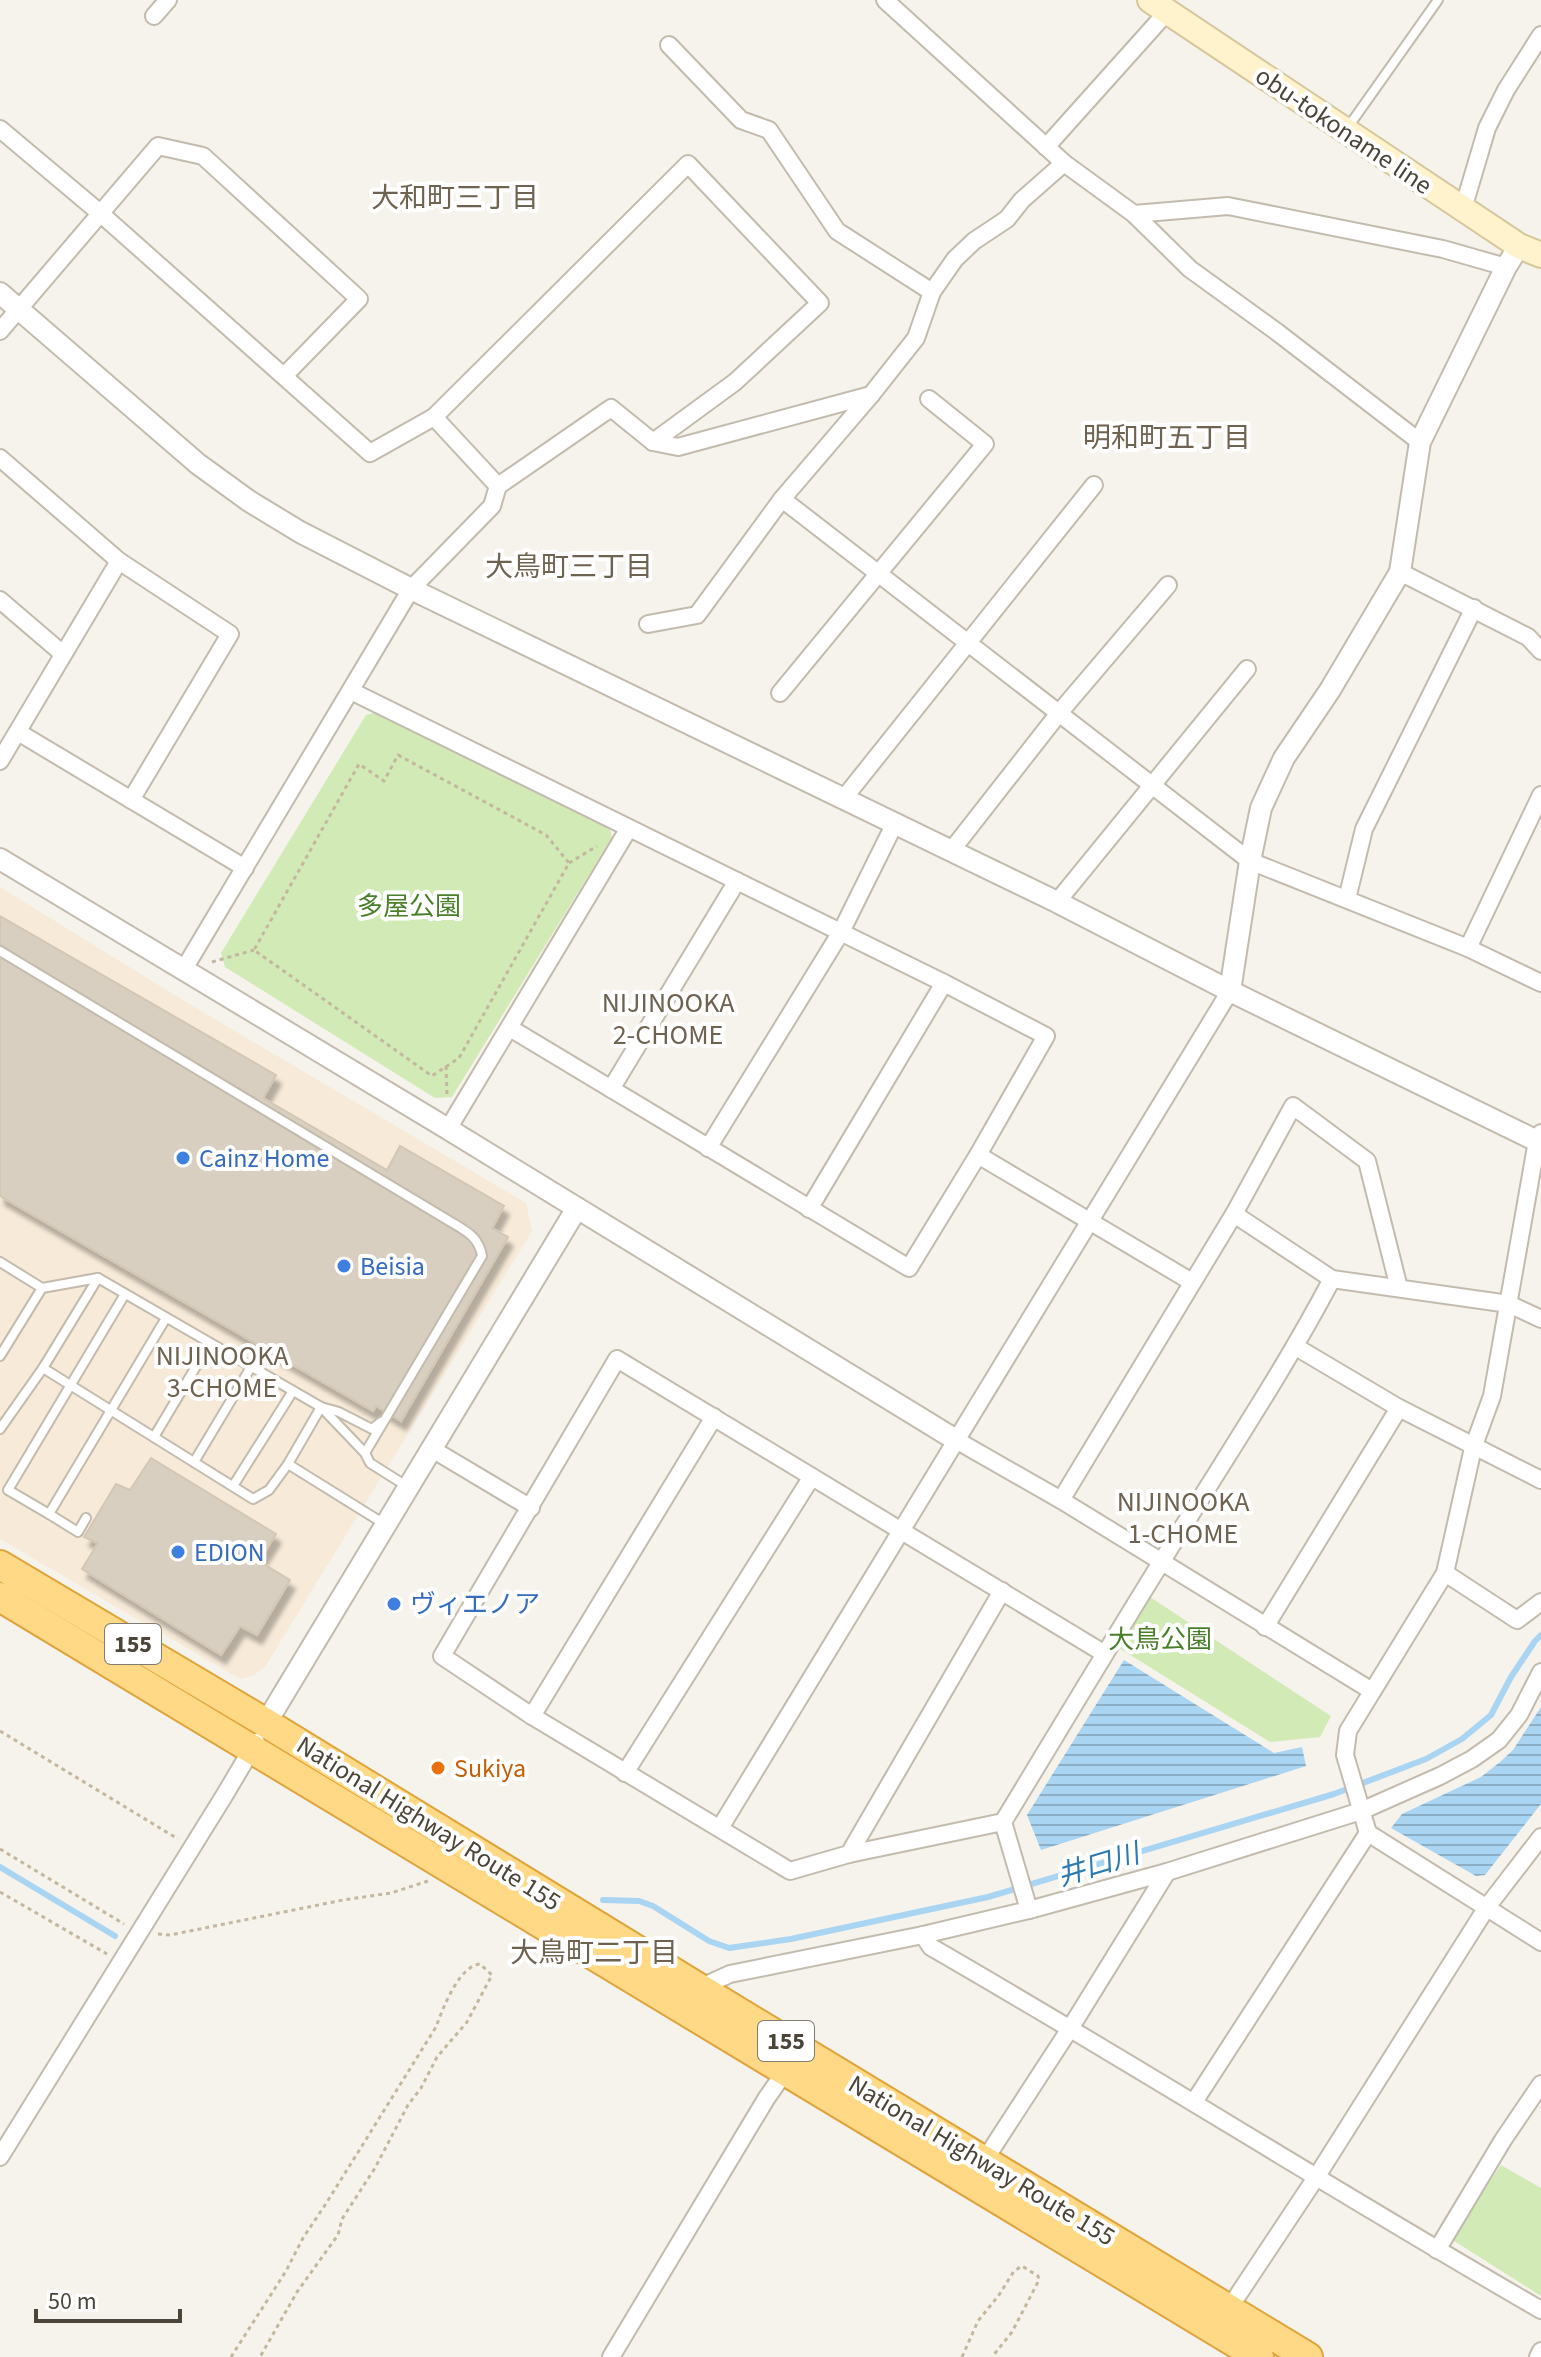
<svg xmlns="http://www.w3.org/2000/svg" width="1541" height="2357" font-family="'Source Sans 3','Noto Sans JP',sans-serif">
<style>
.commercial{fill:#f7ead8}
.park{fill:#d2eab5}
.water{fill:url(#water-rules)}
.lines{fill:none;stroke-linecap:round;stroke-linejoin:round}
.stream{stroke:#a9d4f2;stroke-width:6}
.building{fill:#d8cfc1;stroke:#d3c7b4;stroke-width:2;filter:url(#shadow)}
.service-casing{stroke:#c2bbae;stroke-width:12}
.minor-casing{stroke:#c2bbae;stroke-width:20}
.tertiary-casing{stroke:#c2bbae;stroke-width:24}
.secondary-casing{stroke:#d6c79b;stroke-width:28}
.trunk-casing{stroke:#e0a43c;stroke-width:32}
.path{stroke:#c4b79f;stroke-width:3;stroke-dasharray:4 4;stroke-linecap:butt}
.service{stroke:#fff;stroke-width:8}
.minor{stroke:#fff;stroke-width:16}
.tertiary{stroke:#fff;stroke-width:20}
.secondary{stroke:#fff3cd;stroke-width:24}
.trunk{stroke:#ffd985;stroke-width:28}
.shop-dot{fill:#3f7fe0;stroke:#fff;stroke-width:3}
.food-dot{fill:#e8710a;stroke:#fff;stroke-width:3}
.labels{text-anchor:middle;stroke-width:8;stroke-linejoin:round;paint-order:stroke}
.shield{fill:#fff;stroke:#817c74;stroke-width:2}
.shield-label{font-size:24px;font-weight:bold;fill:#4b4439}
.street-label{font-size:26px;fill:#4b4439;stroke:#fff}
.park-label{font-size:26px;fill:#4a7f2a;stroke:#fff}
.shop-label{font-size:26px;fill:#366cbe;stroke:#fff;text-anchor:start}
.food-label{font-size:26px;fill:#c56008;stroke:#fff;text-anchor:start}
.neighbourhood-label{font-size:28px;fill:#6e6250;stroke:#fff}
.water-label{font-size:28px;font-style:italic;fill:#2e7ab2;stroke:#fff}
</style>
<defs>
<pattern id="water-rules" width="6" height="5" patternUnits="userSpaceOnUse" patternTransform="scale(2)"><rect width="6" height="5" fill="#a9d4f2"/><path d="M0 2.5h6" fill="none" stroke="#8caec5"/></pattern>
<filter id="shadow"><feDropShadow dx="5" dy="9" stdDeviation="2" flood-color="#0004"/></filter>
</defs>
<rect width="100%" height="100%" fill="#f6f3ec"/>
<path class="commercial" d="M0,887l186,115 340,201 6,28 -267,436 -11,8 -13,4 -8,-4 -233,-136z"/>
<g class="park">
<path d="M374,713l235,114 3,10 -160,260 -17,1 -210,-131 -4,-14 145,-238z"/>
<path d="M1147,1595l184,121 -11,21 -50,5 -154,-96z"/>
<path d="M1501,2165l40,23v108l-90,-57z"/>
</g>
<g class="water">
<path d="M1124,1660l150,93 28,-6 4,19 -265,84 -14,-35z"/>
<path d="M1541,1707v97l-56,71 -9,1 -85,-48 11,-14 79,-37 19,-15 13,-12z"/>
</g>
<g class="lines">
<g class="stream">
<path d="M0,1867l115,69"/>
<path d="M603,1900l36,1 14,5 56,35 20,7 62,-9 197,-42 346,-103 92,-35 36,-20 29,-24 20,-38 24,-36 6,-6"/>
</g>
</g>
<g class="building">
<path d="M0,916l276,159 -13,23 124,72 13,-24 104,60 -12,22 16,9 -107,184 -25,-15 -3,5 -373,-215z"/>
<path d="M151,1458l125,76 -17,27 31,19 -33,55 -17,-9 -19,29 -139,-86 16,-26 -14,-6 32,-53 14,6z"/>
</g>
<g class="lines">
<defs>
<g id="service">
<path d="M1346,130l92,-130"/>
<path d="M0,951l451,271c15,9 28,15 31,34l-117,197"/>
<path d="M0,1262l42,26 56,-10 223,129 18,5 33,17 9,-7"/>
<path d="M125,1294l-117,196 41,24 117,-196"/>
<path d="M0,1356l42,-68"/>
<path d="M43,1368l210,131 16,-9 19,-26 33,-57"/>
<path d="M322,1408l43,45 5,10 38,24"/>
<path d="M0,1429l43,-61 55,-90"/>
<path d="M154,1437l56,-94"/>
<path d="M194,1462l57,-95"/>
<path d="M288,1464l98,61"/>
<path d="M233,1486l60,-95"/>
<path d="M49,1514l29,18 8,-14"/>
</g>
<g id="minor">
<path d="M885,0l179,163 70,51 56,55 87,63 143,110"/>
<path d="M154,16l14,-16"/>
<path d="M669,45l72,75 28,10 68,101 95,61"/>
<path d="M0,129l100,84 270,240 64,-36"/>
<path d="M1046,147l121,-135"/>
<path d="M1463,209l24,-81 19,-38 35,-55"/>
<path d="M1134,214l94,-8 215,43 63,18"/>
<path d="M0,331l158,-185 45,10 156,143 -75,77"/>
<path d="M0,458l119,103 111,73 -99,166"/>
<path d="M498,486l-64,-69 254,-253 132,139 -85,79 -82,60"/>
<path d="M782,499l468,362 218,87 73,35"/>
<path d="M1400,572l128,65 13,14"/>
<path d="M0,600l63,54"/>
<path d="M648,624l49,-9 85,-116 89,-104 45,-57 16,-46 23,-33 19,-18 33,-22 15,-19 42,-37"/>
<path d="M351,691l593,292 102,53 -68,119 -69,113 -399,-240"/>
<path d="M780,693l205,-249 -56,-45"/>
<path d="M18,732l227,136"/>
<path d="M0,761l119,-200"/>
<path d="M844,798l250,-313"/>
<path d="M951,851l108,-138 109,-128"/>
<path d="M1347,899l17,-70 110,-221"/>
<path d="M1057,902l190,-233"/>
<path d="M1468,948l73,-153"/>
<path d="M184,969l227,-380 81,-83 6,-20 113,-78 42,34 25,5 193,-52"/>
<path d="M611,1089l126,-208"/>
<path d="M448,1129l181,-301"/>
<path d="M1541,1133l-4,8 -45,255 -19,52 -28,125 -97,158 -3,24 23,78 173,109"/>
<path d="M708,1148l133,-216 54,-109"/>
<path d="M978,1155l214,127"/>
<path d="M809,1209l135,-226"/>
<path d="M1234,1214l98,65 177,25 32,15"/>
<path d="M1296,1347l103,61 142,72"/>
<path d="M956,1440l105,60 311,191"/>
<path d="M432,1449l99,59"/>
<path d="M1061,1500l173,-286 59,-108 74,55 32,127"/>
<path d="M1445,1573l72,47 24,-18"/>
<path d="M1265,1627l134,-219"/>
<path d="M1105,1654l-488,-295 -175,297 90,60 258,155 59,-17 154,-32c53,-87 105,-174 159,-261 57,-94 119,-185 170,-282"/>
<path d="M532,1716l182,-299"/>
<path d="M625,1773l186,-295"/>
<path d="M1003,1822l26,88"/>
<path d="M720,1828l510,-837"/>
<path d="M849,1854l153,-263"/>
<path d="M923,1935l8,12c205,118 405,245 610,363"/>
<path d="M699,1988l31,-14 193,-39 106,-25 138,-38 194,-61 79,-35 32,-17 27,-19 20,-25 22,-43"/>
<path d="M1194,2102l174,-269"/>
<path d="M0,2157l224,-361 32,-54"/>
<path d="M984,2161l87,-134 96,-155"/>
<path d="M1437,2250l66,-110 38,-56"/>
<path d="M1228,2310l89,-134 170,-269 54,-70"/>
<path d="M611,2357l155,-258 20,-29"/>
<path d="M1538,2357l3,-6"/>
</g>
<g id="tertiary">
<path d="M0,293l198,171 51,37 51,31 111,57 646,313 173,89 311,152"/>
<path d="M0,859l448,270 508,311"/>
<path d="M1230,991l20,-130 11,-53 23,-50 46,-68 70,-118 20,-130 86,-175 13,-21"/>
<path d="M266,1723l311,-515"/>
</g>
<path id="secondary" d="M1150,0l369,246 22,9"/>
<g id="trunk">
<path d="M0,1565l266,158 433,265 609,369"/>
<path d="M0,1597l1259,760"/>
</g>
</defs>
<use href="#service" class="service-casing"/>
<use href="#minor" class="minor-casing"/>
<use href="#tertiary" class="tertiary-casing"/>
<use href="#secondary" class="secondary-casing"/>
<use href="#trunk" class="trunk-casing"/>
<g class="path">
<path d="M398,755l148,80 23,28 -110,195 -27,18 -178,-126 105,-186 25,17z"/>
<path d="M569,863l28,-17"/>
<path d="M212,962l42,-12"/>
<path d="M446,1066l1,29"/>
<path d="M0,1731l178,108"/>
<path d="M0,1849l124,75"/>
<path d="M0,1892l107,62"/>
<path d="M158,1934l12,1 173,-35 48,-7 37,-12"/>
<path d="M231,2357l55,-86 17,-33 24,-36 109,-175c7,-19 23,-61 44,-63l12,11 -25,47 -30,35 -16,31 -13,17 -33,63 -33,51 -4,16 -41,57 -37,65"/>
<path d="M962,2357l16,-36 21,-26 15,-24 8,-5 16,10 1,4 -27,52 -20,25"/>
</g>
<use href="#service" class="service"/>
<use href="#minor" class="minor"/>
<use href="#tertiary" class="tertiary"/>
<use href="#secondary" class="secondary"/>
<use href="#trunk" class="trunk"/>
</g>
<g class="shop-dot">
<circle cx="183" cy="1158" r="8"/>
<circle cx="344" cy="1266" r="8"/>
<circle cx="178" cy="1552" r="8"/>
<circle cx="394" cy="1604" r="8"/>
</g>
<circle class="food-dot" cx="438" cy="1768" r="8"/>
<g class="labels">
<g class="shield">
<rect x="105" y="1624" width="56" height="40" rx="6"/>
<rect x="758" y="2021" width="56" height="40" rx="6"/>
</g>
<g class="shield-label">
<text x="133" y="1652">155</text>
<text x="786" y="2049">155</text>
</g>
<g class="street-label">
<text transform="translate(1344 130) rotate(34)" y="9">obu-tokoname line</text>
<text transform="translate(429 1823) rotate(32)" y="9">National Highway Route 155</text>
<text transform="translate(982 2160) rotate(31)" y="9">National Highway Route 155</text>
</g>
<g class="park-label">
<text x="409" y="915">多屋公園</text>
<text x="1160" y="1648">大鳥公園</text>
</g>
<g class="shop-label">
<text x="199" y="1167">Cainz Home</text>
<text x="360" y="1275">Beisia</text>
<text x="194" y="1561">EDION</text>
<text x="410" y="1613">ヴィエノア</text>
</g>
<g class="food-label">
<text x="454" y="1777">Sukiya</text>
</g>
<g class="neighbourhood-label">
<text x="455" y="207">大和町三丁目</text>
<text x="1167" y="447">明和町五丁目</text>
<text x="569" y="576">大鳥町三丁目</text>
<text x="668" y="1012">NIJINOOKA<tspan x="668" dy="32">2-CHOME</tspan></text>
<text x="222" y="1365">NIJINOOKA<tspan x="222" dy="32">3-CHOME</tspan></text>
<text x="1183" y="1511">NIJINOOKA<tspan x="1183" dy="32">1-CHOME</tspan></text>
<text x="594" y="1962">大鳥町二丁目</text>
</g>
<g class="water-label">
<text transform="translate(1098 1864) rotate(-17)" y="10">井口川</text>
</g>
</g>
<path d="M36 2309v12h144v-12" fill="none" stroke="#4b4439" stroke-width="4"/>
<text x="48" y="2309" font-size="24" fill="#4b4439" stroke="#ffffff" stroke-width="6" paint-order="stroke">50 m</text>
</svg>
